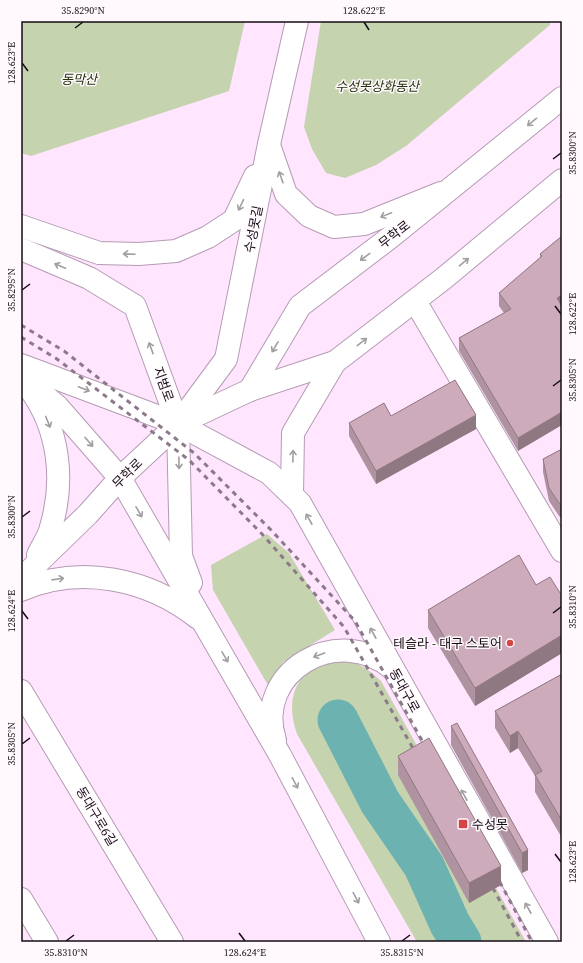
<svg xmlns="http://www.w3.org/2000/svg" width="583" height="963" font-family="'Source Serif 4','Noto Sans KR',serif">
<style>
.green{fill:#c5d3ae}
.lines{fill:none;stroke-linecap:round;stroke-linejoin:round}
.river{stroke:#6bb2b1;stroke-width:41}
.minor-casing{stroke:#b49bb3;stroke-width:24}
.major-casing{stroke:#b49bb3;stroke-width:24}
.minor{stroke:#fff;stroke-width:22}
.major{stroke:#fff;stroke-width:22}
.rail{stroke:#8c7a8b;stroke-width:3;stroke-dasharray:5 5;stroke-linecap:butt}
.wall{fill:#b093a0}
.shaded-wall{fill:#907882}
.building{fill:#cdabba;stroke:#907882}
.oneway{stroke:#a19ea1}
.ticks{fill:none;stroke:#150c14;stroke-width:1.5}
.poi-dot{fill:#d44546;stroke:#fff9fe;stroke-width:1.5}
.labels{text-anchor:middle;stroke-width:3;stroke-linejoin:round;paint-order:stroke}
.park-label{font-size:13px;font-style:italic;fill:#27330d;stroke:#fff9fe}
.street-label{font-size:13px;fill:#150c14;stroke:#fff9fe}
.poi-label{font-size:13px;fill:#150c14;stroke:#fff9fe;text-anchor:end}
.neatline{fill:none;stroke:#150c14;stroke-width:1.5}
.ticks-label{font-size:10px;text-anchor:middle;fill:#150c14}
</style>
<rect width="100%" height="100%" fill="#ffe5fe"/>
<g class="green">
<path d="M21,21h224l-16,70 -198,65 -10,-3z"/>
<path d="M321,21h229v4l-144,121 -30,19 -31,13 -19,-5 -14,-24 -8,-22z"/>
<path d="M267,534l22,19 46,77 -52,32 -14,25 -56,-97 -2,-25z"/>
<path d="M334,661c23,0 31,5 47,20l145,261h-109l-120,-208c-9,-25 -7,-53 19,-68 6,-3 13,-4 18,-5z"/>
</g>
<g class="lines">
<path class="river" d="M338,720l42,82 44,64 26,58 11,18"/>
<defs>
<g id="minor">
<path d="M269,145l17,49 23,22 25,11 30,-3 77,-31"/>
<path d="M21,226l78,27 40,1 37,-3 32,-14 26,-17 21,-44"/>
<path d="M415,301l147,250"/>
<path d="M178,424l48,-65 43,-215 28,-123"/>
<path d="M21,691l151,251"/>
<path d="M21,899l26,43"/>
</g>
<g id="major">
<path d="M21,249l68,29 46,28 43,118 3,132 10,27"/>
<path d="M21,365l157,59 91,49 31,30 247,439"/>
<path d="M21,376l36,30 63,72 160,277 99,187"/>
<path d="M30,389c29,40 35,91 21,138 -2,10 -9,19 -13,28"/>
<path d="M250,390l50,-84 92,-70 170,-138"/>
<path d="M292,495l1,-62 42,-71"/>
<path d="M21,579l67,-65 32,-36 58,-54 72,-34 85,-28 108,-83 119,-99"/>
<path d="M21,590c59,-26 128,-11 177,28"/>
<path d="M275,740c-22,-68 63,-118 118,-71"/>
</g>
</defs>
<use href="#minor" class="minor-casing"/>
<use href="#major" class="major-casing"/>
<use href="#minor" class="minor"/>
<use href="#major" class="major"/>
<g class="rail">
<path d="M21,325l43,26 130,102 77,77 84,91 73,130"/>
<path d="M21,337l36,22 132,101 73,74 82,93 74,130"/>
<path d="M495,873l37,69"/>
<path d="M488,879l34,63"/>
</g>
</g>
<g class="wall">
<path d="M562,236l-44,215 -59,-100v-13l45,-25 -5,-7v-13l41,-35v-4z"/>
<path d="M391,416l85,13 -100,55 -27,-48v-13z"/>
<path d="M562,449v70l-3,-3 -10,-15 -6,-29v-13z"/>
<path d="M536,585l26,11v57l-87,53 -47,-78v-18z"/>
<path d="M562,674v164l-27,-46v-16l-17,-28 -8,5 -15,-25v-17z"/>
<path d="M451,726l77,124v20l-6,3 -71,-128z"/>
<path d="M398,756l103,129 -32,18 -71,-128z"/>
</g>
<g class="shaded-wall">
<path d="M562,295v13l-5,-10z"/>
<path d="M562,412v13l-44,26v-13z"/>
<path d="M476,415v14l-100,55v-13z"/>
<path d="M562,635v18l-87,53v-18z"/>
<path d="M518,731v17l-8,5v-17z"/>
<path d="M528,850v20l-6,3v-20z"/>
<path d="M501,866v19l-32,18v-20z"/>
</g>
<g class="building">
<path d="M562,236v59l-5,3 5,9v105l-44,26 -59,-100 52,-29 -12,-16 43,-37 -2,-2z"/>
<path d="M455,380l21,35 -100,56 -27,-48 35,-20 7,13z"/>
<path d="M562,449v57l-3,-3 -10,-15 -6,-29z"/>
<path d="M519,555l17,30 14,-8 12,19v39l-87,53 -47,-78z"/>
<path d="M562,674v147l-27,-46 7,-4 -24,-40 -8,5 -15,-25z"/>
<path d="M457,723l71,127 -6,3 -71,-127z"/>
<path d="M429,738l72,128 -32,17 -71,-127z"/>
</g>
<defs><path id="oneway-shaft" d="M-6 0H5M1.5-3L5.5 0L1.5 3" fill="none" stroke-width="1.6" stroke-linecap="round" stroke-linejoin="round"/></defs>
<g class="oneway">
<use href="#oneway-shaft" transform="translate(532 122) rotate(141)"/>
<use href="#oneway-shaft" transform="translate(281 177) rotate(-109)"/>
<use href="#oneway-shaft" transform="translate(241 205) rotate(115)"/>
<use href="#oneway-shaft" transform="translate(386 215) rotate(158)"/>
<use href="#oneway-shaft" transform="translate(129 254) rotate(-178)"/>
<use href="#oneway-shaft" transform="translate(365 257) rotate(143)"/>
<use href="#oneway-shaft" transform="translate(464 262) rotate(-40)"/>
<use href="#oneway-shaft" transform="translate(60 266) rotate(-157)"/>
<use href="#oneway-shaft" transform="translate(362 342) rotate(-38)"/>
<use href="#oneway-shaft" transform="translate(275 347) rotate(121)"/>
<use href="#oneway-shaft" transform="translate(151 348) rotate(-110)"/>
<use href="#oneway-shaft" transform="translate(84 389) rotate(21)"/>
<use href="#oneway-shaft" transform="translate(48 422) rotate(68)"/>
<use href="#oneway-shaft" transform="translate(89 442) rotate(49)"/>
<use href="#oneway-shaft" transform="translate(293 456) rotate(-89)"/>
<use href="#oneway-shaft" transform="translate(179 463) rotate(89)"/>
<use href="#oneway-shaft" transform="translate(139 512) rotate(60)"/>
<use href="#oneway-shaft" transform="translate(309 519) rotate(-119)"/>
<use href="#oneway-shaft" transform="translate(58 579) rotate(-8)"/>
<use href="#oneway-shaft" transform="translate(373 633) rotate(-119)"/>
<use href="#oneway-shaft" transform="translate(319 655) rotate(160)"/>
<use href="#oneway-shaft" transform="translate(225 657) rotate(60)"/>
<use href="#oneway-shaft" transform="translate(295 783) rotate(62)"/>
<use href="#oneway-shaft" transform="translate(464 795) rotate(-119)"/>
<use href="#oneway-shaft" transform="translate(356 898) rotate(62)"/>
<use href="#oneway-shaft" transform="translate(528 908) rotate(-119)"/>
</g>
<path class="ticks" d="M364,22l5,8M75,28l8,-6M22,63l6,8M553,159l8,-6M22,290l8,-6M555,306l6,8M553,386l8,-6M22,517l8,-6M22,611l6,8M553,613l8,-6M22,744l8,-6M555,854l6,8M239,933l6,8M66,941l8,-6M402,941l8,-6"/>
<g class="poi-dot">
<circle cx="510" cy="643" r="4"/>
<rect x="458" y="819" width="10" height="10" rx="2"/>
</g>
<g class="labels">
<g class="park-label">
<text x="79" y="84">동막산</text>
<text x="377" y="91">수성못상화동산</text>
</g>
<g class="street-label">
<text transform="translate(253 229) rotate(-79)" y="5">수성못길</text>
<text transform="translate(394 234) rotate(-38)" y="5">무학로</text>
<text transform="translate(164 384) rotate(70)" y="5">지범로</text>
<text transform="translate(127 473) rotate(-45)" y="5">무학로</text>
<text transform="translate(405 690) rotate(61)" y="5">동대구로</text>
<text transform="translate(97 816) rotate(59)" y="5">동대구로6길</text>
</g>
<g class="poi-label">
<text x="502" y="648">테슬라 - 대구 스토어</text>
<text x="472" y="829" text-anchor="start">수성못</text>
</g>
</g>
<rect width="583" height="963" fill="none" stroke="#fff9fe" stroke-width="44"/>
<rect x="22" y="22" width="539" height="919" class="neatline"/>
<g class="ticks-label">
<text x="83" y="14">35.8290°N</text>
<text x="364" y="14">128.622°E</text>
<text transform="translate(11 63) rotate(-90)" y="4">128.623°E</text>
<text transform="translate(572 153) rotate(-90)" y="4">35.8300°N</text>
<text transform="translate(11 290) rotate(-90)" y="4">35.8295°N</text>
<text transform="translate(572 314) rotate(-90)" y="4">128.622°E</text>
<text transform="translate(572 380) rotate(-90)" y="4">35.8305°N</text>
<text transform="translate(11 517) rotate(-90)" y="4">35.8300°N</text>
<text transform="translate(572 607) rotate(-90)" y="4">35.8310°N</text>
<text transform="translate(11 611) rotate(-90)" y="4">128.624°E</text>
<text transform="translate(11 744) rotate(-90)" y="4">35.8305°N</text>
<text transform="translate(572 862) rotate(-90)" y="4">128.623°E</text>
<text x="66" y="956">35.8310°N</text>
<text x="245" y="956">128.624°E</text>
<text x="402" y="956">35.8315°N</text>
</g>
</svg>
